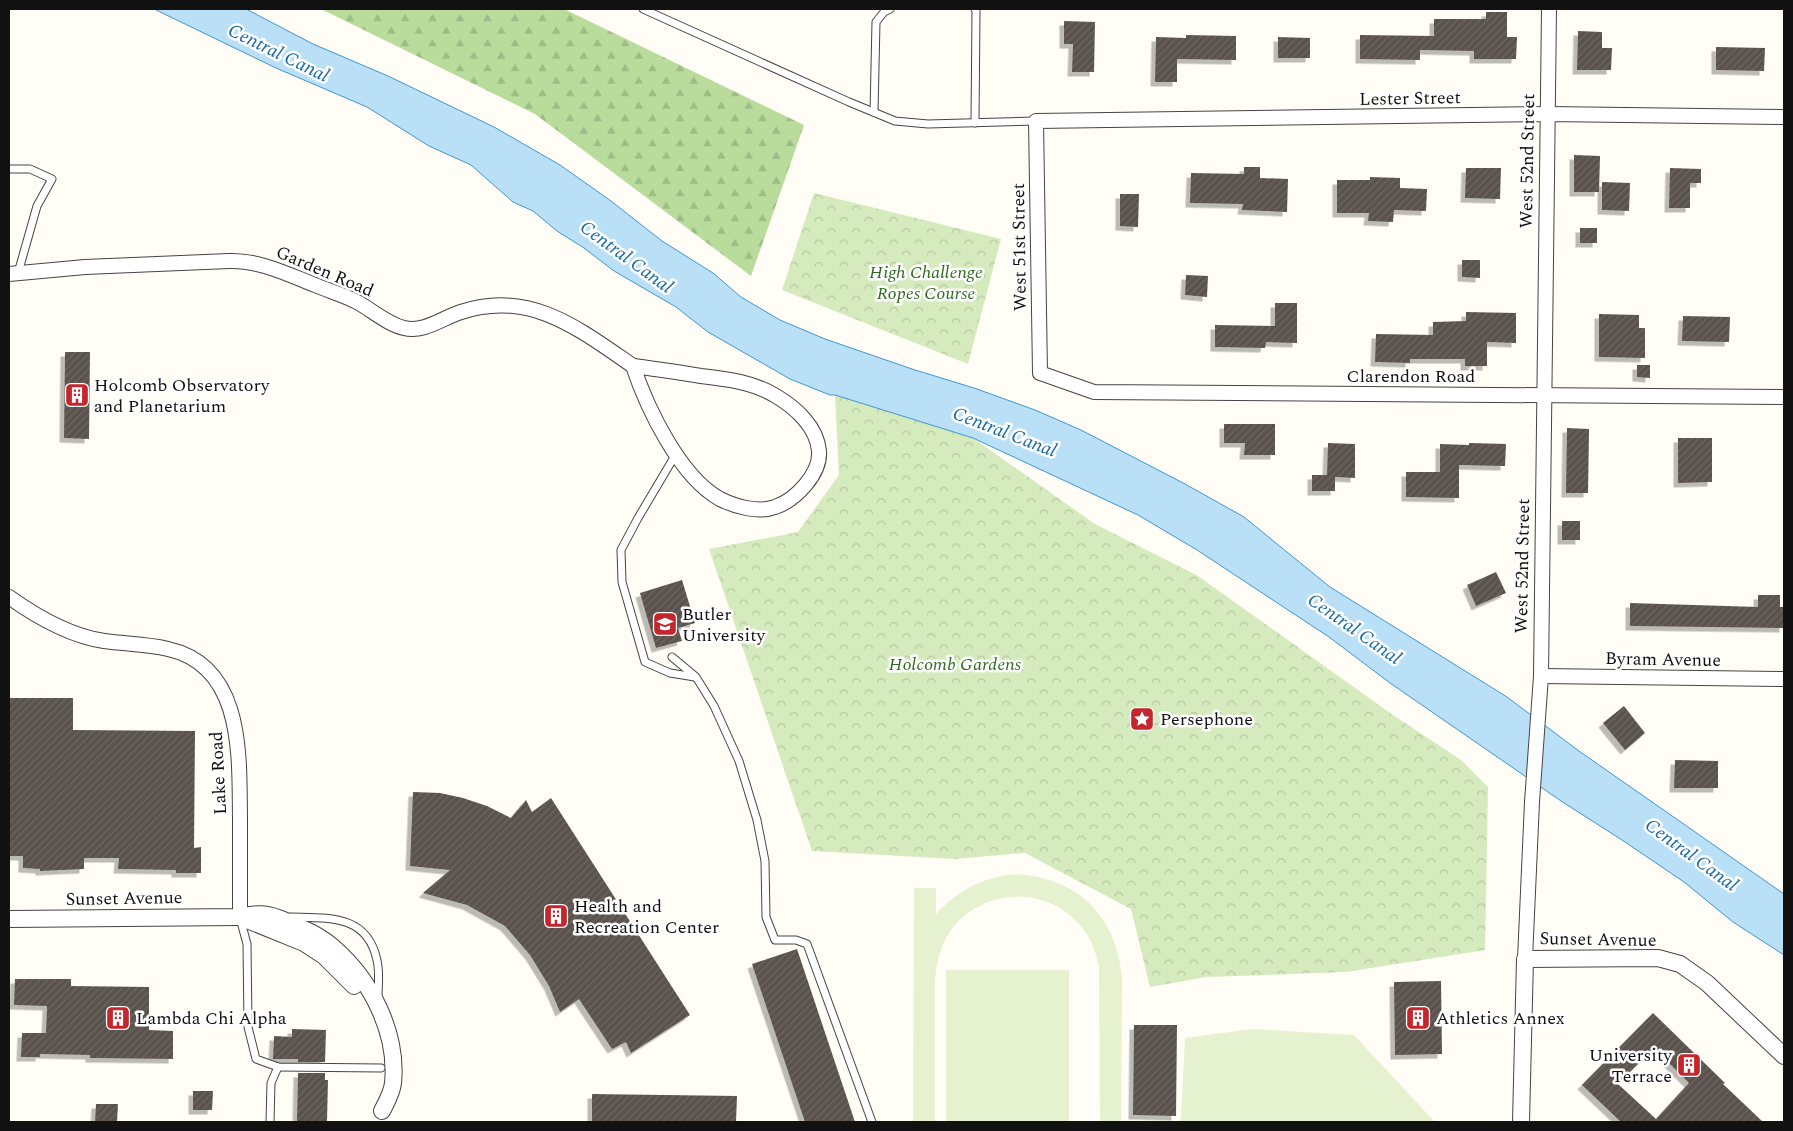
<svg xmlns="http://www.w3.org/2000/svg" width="1793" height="1131" font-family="Spectral,serif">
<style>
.forest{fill:url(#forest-firs)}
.park{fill:url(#park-crowns)}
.pitch{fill:#e6f2cf}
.water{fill:#b9e0f7;stroke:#3f96cf}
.building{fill:url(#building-hatch);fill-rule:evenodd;filter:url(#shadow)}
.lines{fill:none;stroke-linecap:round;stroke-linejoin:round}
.service-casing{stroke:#444;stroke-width:9}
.minor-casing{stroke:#444;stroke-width:16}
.tertiary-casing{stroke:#444;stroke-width:18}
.service{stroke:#fff;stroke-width:7}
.minor{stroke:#fff;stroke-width:14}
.tertiary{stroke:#fff;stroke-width:16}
.labels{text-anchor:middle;stroke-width:5;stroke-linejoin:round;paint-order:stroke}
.street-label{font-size:18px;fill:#111;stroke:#fff}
.park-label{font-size:18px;font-style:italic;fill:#2f6b1f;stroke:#fff}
.poi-label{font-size:18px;fill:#111;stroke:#fff;text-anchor:start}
.water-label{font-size:19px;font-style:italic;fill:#1768a6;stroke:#fff}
</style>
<defs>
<pattern id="forest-firs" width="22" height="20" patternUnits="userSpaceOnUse" patternTransform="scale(1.25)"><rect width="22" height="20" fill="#b9dc9c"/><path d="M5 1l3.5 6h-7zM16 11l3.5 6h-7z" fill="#9ebc85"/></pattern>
<pattern id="park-crowns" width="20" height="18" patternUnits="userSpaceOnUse" patternTransform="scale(1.25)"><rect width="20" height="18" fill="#d5ebbd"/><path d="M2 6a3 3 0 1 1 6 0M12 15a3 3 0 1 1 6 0" fill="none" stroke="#b6c8a1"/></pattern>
<pattern id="building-hatch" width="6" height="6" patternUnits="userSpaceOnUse" patternTransform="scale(1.25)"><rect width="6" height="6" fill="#5a524d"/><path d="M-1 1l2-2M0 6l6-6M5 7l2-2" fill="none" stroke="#6d6662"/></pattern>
<filter id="shadow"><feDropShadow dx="-4.5" dy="4.5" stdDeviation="0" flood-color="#0004"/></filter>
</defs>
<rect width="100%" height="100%" fill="#fffdf5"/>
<path class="forest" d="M321,9h243l240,116 -53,151 -216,-162z"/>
<g class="park">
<path d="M814,193l187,46 -33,125 -186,-74z"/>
<path d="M835,395l138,43 122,86 103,52 195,139 68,45 27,27 -3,163 -139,22 -140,5 -56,10 -19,-78 -106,-56 -71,6 -142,-8 -103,-302 89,-17 41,-57z"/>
</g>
<g class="pitch">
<path d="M1016,874c62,4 100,41 106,103l-1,145h-21l-1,-155c-3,-14 -7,-27 -16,-38 -36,-49 -116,-41 -140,16 -11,25 -8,52 -8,79 0,32 0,65 0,98h-22l1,-234h22v26c24,-25 45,-36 80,-40z"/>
<rect x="946" y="970" width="123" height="152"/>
<path d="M1252,1029l102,6 81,87h-256l2,-5 4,-79z"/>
</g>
<path class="water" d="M154,9h92l67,35 75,32 106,51 66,38 51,36 51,40 51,32 28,24 39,23 45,19 87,30 62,19 61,22 46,20 104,54 59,33 86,70 177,110 72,54 205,143v61l-51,-33 -49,-40 -62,-42 -61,-39 -171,-118 -61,-46 -132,-87 -59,-35 -165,-77 -138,-43h-5l-40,-16 -82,-47 -32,-25 -62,-36 -30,-23 -27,-17 -24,-20 -20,-9 -42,-37 -42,-19 -62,-39 -91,-39z"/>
<g class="building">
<path d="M1486,12h21v25h10l-1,22h-42v-8l-54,-1v10l-60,-1v-24l74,1v-17h52z"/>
<path d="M1064,21l31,1 -1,50h-22l1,-28h-9z"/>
<path d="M1578,31l24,1v16h10l-1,22h-34z"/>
<path d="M1186,35l50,1v24l-59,-1v23h-22l1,-45 30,1z"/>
<path d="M1278,37l32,1v20h-32z"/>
<path d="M1716,47l49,1 -1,23 -48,-1z"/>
<path d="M1574,155l26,1 -1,36h-25z"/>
<path d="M1244,167h16v11l28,1 -1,33 -45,-2 1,-6 -53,-1 1,-30 53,1z"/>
<path d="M1466,168h35l-1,31 -35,-1z"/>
<path d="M1670,168l31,1v14h-11v25h-21z"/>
<path d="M1370,177l30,1v10l27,1 -1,22 -32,-1 -1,12 -25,-1 1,-8h-32v-33h33z"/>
<path d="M1602,182l28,1 -1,28 -27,-1z"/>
<path d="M1120,194h19l-1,33 -18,-1z"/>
<rect x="1580" y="228" width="17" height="15"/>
<path d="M1462,260h18v18l-18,-1z"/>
<path d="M1186,275l22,1 -1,21 -22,-2z"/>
<path d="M1275,303h22v40l-31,-1 -1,6 -50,-1v-22l60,1z"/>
<path d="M1466,312l50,1v30l-29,-1v24h-22v-7h-55v4l-35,-1 1,-28 57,1v-13l33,-1z"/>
<path d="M1599,314l40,1v13h6v30l-46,-1z"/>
<path d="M1683,316l47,1 -1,25 -47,-1z"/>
<path d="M65,352h25l-1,87 -25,-1z"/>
<path d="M1637,365h13v13l-13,-1z"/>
<path d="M1224,424h51v31h-31l1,-12h-21z"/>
<path d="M1567,428l22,1 -1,64h-22z"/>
<path d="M1678,438h34v44l-34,1z"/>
<path d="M1328,443l27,1v34l-20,-1v14h-23v-16h15z"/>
<path d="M1469,443l37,1 -1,22 -46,-1v33l-53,-1v-25h34v-28l29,1z"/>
<rect x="1562" y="521" width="18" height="19"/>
<path d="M1496,572l10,21 -30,13 -9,-21z"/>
<path d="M682,580l13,43 -17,5 4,13 -26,7 -16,-55z"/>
<path d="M1758,595h22v12h4v21l-154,-2v-23l128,4z"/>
<path d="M9,698h64v32l122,1 -1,117 7,-1v26h-25v-3l-58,-1 1,-11h-35v11l-44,2v-2l-17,-1v-12h-14z"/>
<path d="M1624,706l21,27 -20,17 -22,-27z"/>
<path d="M1675,760l43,1v27h-44z"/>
<path d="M413,792l27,1 23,5 24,8 24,12 15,-18 6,12 19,-14 139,217 -59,38 -5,-11 -14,7 -33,-50 -19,13 -11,-26 -19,-31 -25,-29 -38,-21 -44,-12 27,-23 -40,-4z"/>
<path d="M797,949l58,173h-50l-53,-158z"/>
<path d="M15,979h56v7l78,1v43l24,1v28l-83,-1v-3l-50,-1v3h-19l1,-24h24l1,-27 -33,-1z"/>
<path d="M1441,981l1,73 -47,1 -1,-73z"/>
<path d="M1653,1013l72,70 -2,1 40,38h-142l-39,-37zM1654,1048l35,35 -33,36 -38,-35z"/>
<path d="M1134,1025h43l-1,91 -43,-1z"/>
<path d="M292,1029l34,1 -1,32h-27v-3h-25l1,-23 18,1z"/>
<path d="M298,1073h27v7h3l-1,41h-30z"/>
<path d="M193,1091h20l-1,19h-19z"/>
<path d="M592,1094l145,2 -1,26h-144z"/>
<path d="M96,1104h22l-1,18h-22z"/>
</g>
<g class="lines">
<defs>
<g id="service">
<path d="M643,9l206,93 46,19 33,3 108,-3"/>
<path d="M975,9l1,2 -1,112"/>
<path d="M874,112l2,-90 8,-10 6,-3"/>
<path d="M9,169h21l22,10 -15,27 -19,67"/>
<path d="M676,454l-38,64 -17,32 1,32 23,80 25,11 25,4"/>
<path d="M672,657l24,20 18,29 25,55 18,59 8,41 1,56 9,23h21l11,4 65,178"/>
<path d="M291,917c37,1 76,-3 86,43 3,12 1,26 1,38"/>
<path d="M240,918l7,26 1,83 8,32 22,8 103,1"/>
<path d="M270,1122l1,-39 7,-16"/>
</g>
<g id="minor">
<path d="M1784,117l-236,-3 -512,7 4,252 54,19 690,5"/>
<path d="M9,274l76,-7 144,-6c30,-1 58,13 86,24 14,6 29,10 42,17 15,8 30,22 47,26 20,5 38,-10 57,-16 69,-23 118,17 172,54"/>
<path d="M633,366c23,3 45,6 68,10 26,3 52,6 75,20 20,12 41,31 43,55 2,22 -23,49 -44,56 -16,6 -39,0 -55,-8 -40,-22 -73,-91 -87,-133z"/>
<path d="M9,597c28,20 61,39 95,44 22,3 44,3 64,8 77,17 71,109 72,170 0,32 0,65 0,98"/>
<path d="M1541,676l243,3"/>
<path d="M1525,959l7,-157 9,-126 8,-667"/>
</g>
<g id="tertiary">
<path d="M240,917l64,26 20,13 30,30"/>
<path d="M9,919l231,-2c23,-6 34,-2 55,8 14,6 27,12 39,23 37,32 64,85 59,135 -1,10 -7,20 -11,28"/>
<path d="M1521,1122l4,-163 133,-1 22,6 27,19 77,73"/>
</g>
</defs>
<use href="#service" class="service-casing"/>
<use href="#minor" class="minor-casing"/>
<use href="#tertiary" class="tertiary-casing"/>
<use href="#service" class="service"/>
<use href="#minor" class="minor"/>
<use href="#tertiary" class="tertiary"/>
</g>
<defs>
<symbol id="building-square" viewBox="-11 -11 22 22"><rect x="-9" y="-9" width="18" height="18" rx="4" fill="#c4262e" stroke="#fff"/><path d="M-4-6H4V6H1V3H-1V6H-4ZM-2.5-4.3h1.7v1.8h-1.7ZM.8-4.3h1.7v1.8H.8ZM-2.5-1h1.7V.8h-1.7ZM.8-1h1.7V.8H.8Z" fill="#fff"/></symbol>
<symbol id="university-square" viewBox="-11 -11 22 22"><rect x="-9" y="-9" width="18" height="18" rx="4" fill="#c4262e" stroke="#fff"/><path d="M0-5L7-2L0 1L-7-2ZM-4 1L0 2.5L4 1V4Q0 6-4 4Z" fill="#fff"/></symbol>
<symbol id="sight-square" viewBox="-11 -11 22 22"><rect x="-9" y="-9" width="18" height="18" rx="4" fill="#c4262e" stroke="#fff"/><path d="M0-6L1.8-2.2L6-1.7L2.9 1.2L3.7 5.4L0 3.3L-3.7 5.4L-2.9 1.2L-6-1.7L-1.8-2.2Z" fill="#fff"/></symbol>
</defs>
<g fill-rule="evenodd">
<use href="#building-square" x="63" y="381" width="28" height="28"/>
<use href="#university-square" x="651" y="610" width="28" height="28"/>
<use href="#sight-square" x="1128" y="705" width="28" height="28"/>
<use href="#building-square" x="542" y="902" width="28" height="28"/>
<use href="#building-square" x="104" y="1004" width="28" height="28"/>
<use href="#building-square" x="1404" y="1004" width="28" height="28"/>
<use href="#building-square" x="1675" y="1051" width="28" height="28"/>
</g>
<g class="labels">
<g class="street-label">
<text transform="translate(1410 98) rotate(-1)" y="6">Lester Street</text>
<text transform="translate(1527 161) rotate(-89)" y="6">West 52nd Street</text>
<text transform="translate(1019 247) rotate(-91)" y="6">West 51st Street</text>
<text transform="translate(325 271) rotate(23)" y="6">Garden Road</text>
<text x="1411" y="382">Clarendon Road</text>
<text transform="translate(1522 566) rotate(-89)" y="6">West 52nd Street</text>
<text transform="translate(1663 659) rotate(1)" y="6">Byram Avenue</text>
<text transform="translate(218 773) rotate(-93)" y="6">Lake Road</text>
<text transform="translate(124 898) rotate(-1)" y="6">Sunset Avenue</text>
<text transform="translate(1598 939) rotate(1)" y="6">Sunset Avenue</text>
</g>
<g class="park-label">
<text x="926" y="278">High Challenge<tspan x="926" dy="21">Ropes Course</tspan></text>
<text x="955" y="670">Holcomb Gardens</text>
</g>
<g class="poi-label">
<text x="94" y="391">Holcomb Observatory<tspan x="94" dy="21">and Planetarium</tspan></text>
<text x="682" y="620">Butler<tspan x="682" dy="21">University</tspan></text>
<text x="1160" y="725">Persephone</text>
<text x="574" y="912">Health and<tspan x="574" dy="21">Recreation Center</tspan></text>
<text x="136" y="1024">Lambda Chi Alpha</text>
<text x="1436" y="1024">Athletics Annex</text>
<text x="1672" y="1061" text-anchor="end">University<tspan x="1672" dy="21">Terrace</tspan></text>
</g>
<g class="water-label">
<text transform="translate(279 52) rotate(26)" y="7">Central Canal</text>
<text transform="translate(627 256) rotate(36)" y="7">Central Canal</text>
<text transform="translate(1005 431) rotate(21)" y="7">Central Canal</text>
<text transform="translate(1355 628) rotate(35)" y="7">Central Canal</text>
<text transform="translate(1692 854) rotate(36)" y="7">Central Canal</text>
</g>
</g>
<rect width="1793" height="1131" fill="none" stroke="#111111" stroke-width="20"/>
</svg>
